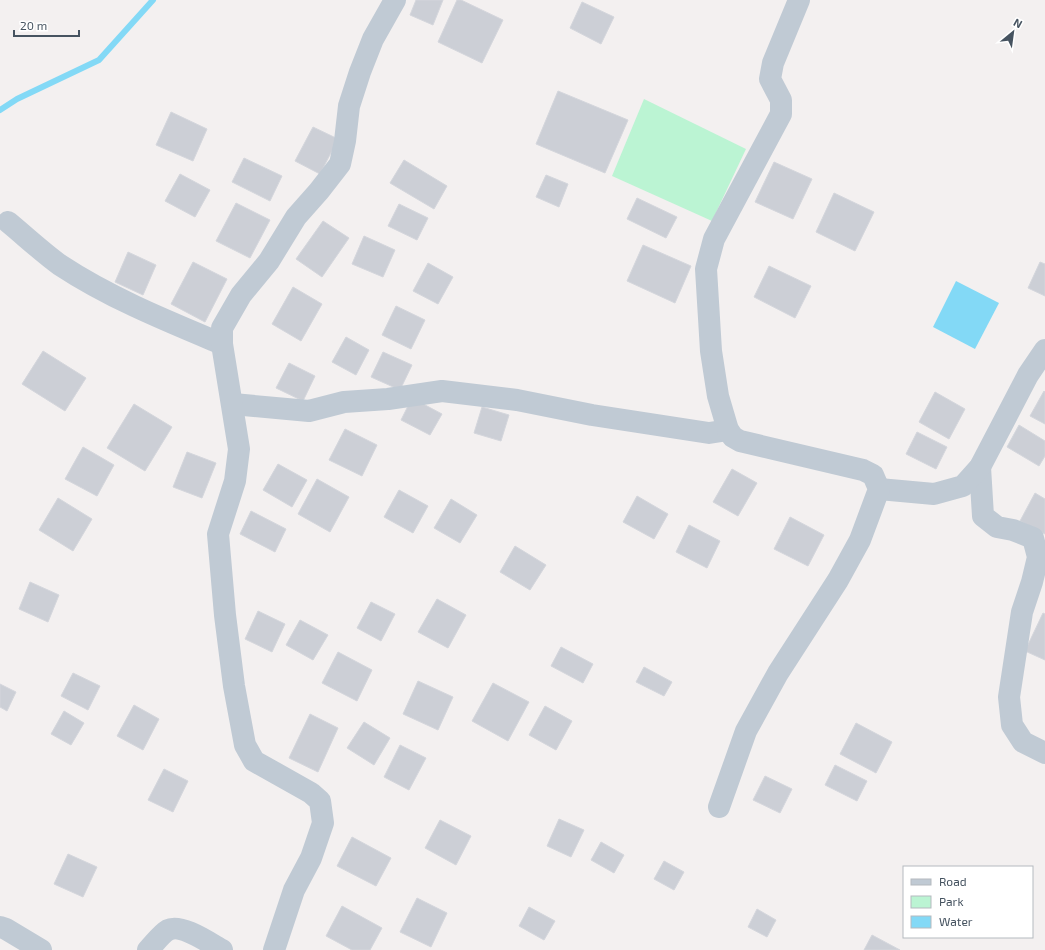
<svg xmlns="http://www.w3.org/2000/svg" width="1045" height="950" font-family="'Exo 2',sans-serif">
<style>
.green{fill:#bbf4d3}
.water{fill:#83d9f6}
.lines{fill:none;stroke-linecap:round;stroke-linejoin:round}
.stream{stroke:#83d9f6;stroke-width:6}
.building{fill:#cccfd6;stroke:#d4d6dc}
.minor{stroke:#c0cad4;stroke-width:22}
</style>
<rect width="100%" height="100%" fill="#f3f0f0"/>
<path class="green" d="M644,99l102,50 -34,72 -100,-45z"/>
<path class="water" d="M956,281l43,22 -24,46 -42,-22z"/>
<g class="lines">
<path class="stream" d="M0,110l17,-11 82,-39 54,-60"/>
</g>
<g class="building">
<path d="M416,0h27l-10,25 -23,-10z"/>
<path d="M457,0h4l42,20 -21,43 -44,-21z"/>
<path d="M582,2l32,15 -13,27 -31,-16z"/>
<path d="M558,91l70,29 -23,53 -69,-29z"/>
<path d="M171,112l36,17 -14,32 -37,-16z"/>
<path d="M313,127l25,12 -18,35 -25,-13z"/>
<path d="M244,158l38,18 -12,25 -38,-19z"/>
<path d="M404,160l43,26 -13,23 -44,-26z"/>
<path d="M774,162l38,17 -19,40 -38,-17z"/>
<path d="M180,174l30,16 -15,27 -30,-16z"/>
<path d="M546,175l22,9 -9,23 -23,-10z"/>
<path d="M834,193l40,19 -19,39 -39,-19z"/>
<path d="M637,198l40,19 -11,21 -39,-19z"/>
<path d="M236,203l34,17 -20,38 -34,-17z"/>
<path d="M399,204l29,14 -11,22 -29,-14z"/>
<path d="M323,221l26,17 -27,39 -26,-18z"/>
<path d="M364,236l31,14 -12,27 -31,-13z"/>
<path d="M643,245l48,21 -16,37 -48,-22z"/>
<path d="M128,252l28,13 -13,30 -28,-13z"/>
<path d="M193,262l34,17 -22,43 -34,-18z"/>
<path d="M1040,262l5,2v32l-17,-8z"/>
<path d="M428,263l25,14 -15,27 -25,-13z"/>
<path d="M769,266l42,20 -16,32 -41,-21z"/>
<path d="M293,287l29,17 -21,37 -29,-17z"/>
<path d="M396,306l29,14 -14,29 -29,-14z"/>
<path d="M346,337l23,13 -13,25 -24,-13z"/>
<path d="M43,351l43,27 -21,33 -43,-27z"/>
<path d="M383,352l29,13 -12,25 -29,-13z"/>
<path d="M289,363l26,13 -12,25 -27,-13z"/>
<path d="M1044,391l1,1v32l-15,-8z"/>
<path d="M935,392l30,17 -16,30 -30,-17z"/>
<path d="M412,398l30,16 -12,21 -29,-15z"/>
<path d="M134,404l38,23 -27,44 -38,-23z"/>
<path d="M482,407l27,8 -8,26 -27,-8z"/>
<path d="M1019,425l26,16v15l-6,10 -32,-19z"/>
<path d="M345,429l32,16 -15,31 -33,-16z"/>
<path d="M917,432l30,15 -11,22 -30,-15z"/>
<path d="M83,447l31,18 -17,31 -32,-17z"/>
<path d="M187,452l29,11 -14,35 -29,-11z"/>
<path d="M278,464l29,16 -15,27 -29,-17z"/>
<path d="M732,469l25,14 -19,33 -25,-14z"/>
<path d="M317,479l32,18 -19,35 -32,-18z"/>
<path d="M399,490l29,16 -15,27 -29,-16z"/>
<path d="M1035,493l10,6v35l-25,-13z"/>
<path d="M637,496l31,18 -14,25 -31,-17z"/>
<path d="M58,498l34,21 -19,32 -34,-21z"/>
<path d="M451,499l26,16 -17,28 -26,-15z"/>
<path d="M251,511l35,18 -11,23 -35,-18z"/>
<path d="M790,517l34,18 -16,31 -34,-17z"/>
<path d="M689,525l31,16 -13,27 -31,-16z"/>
<path d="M515,546l31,19 -16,25 -30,-18z"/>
<path d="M30,582l29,13 -11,27 -29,-13z"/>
<path d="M437,599l29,16 -18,33 -30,-16z"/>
<path d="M371,602l24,12 -14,27 -24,-13z"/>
<path d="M258,611l27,13 -13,28 -27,-13z"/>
<path d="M1043,613l2,1v46l-20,-9z"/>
<path d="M300,620l28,15 -15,25 -27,-15z"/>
<path d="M561,647l32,17 -10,19 -32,-17z"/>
<path d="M338,652l34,18 -15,31 -35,-18z"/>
<path d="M644,667l28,15 -8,14 -28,-14z"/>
<path d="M73,673l27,13 -12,24 -27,-14z"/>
<path d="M418,681l35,16 -15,33 -35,-16z"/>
<path d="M493,683l36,19 -21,39 -36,-20z"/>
<path d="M0,684l16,8 -9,19 -7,-4z"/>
<path d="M134,705l25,14 -16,31 -26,-14z"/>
<path d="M545,706l27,15 -16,29 -27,-15z"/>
<path d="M64,711l20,12 -13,22 -20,-11z"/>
<path d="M310,714l28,14 -20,44 -29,-14z"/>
<path d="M364,722l26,16 -16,27 -27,-17z"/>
<path d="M856,723l36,19 -16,31 -36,-19z"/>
<path d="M400,745l26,13 -17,32 -25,-13z"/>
<path d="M835,765l32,16 -10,20 -32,-16z"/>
<path d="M164,769l24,12 -15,31 -25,-12z"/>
<path d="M765,776l27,13 -12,24 -27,-13z"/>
<path d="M559,819l25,11 -13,27 -24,-11z"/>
<path d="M440,820l31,16 -15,29 -31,-17z"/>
<path d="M352,837l39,21 -15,28 -39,-20z"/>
<path d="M601,842l23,13 -10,18 -23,-13z"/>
<path d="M68,854l29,13 -14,30 -29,-13z"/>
<path d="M664,861l20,11 -10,18 -20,-11z"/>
<path d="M417,898l30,15 -16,34 -31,-15z"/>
<path d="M342,906l40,22 -12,22h-18l-26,-14z"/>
<path d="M529,907l26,14 -11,19 -25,-14z"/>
<path d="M757,909l19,11 -9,17 -19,-10z"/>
<path d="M872,935l28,15h-36z"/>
</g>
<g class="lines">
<g class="minor">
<path d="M8,222c17,14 34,30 52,43 50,33 107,56 162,79"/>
<path d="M233,404l76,7 35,-9 44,-3 54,-8 75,9 75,15 117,18 19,-3"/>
<path d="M980,467l3,49 14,11 16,3 20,8 5,19 -6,25 -10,30 -13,85 3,28 11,17 22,11"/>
<path d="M879,489l55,5 29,-8 17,-19 48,-92 17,-25"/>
<path d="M719,807l27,-76 32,-58 60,-93 22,-40 19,-51 -6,-14 -10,-5 -123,-29 -7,-4 -5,-7 -10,-34 -7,-45 -5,-82 8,-30 67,-125v-14l-11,-21 3,-16 26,-63"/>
<path d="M0,927l6,2 35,21"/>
<path d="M148,950c6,-6 13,-16 20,-20 13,-7 43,14 54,20"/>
<path d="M274,950l20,-60 17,-32 12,-35 -3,-22 -9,-8 -57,-32 -9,-16 -11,-59 -9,-71 -7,-81 17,-53 4,-32 -17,-105v-16l19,-33 28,-34 27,-44 23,-26 21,-27 5,-23 4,-35 11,-34 13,-33 22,-39"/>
</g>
</g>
<rect x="903" y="866" width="130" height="72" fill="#ffffff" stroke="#b5babf"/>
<rect x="911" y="879" width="20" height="6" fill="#c0cad4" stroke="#b5babf"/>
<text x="939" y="886" font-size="12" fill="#465360">Road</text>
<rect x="911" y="896" width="20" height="12" fill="#bbf4d3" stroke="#b5babf"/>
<text x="939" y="906" font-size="12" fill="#465360">Park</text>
<rect x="911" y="916" width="20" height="12" fill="#83d9f6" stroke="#b5babf"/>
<text x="939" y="926" font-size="12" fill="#465360">Water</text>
<g transform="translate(1013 32) rotate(29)" stroke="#ffffff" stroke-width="3" paint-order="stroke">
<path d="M0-3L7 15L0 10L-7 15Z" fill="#465360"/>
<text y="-6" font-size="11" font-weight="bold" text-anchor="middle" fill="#465360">N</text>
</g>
<path d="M14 30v6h65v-6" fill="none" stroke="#465360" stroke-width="2"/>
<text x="20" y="30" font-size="12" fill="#465360" stroke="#ffffff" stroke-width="3" paint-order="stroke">20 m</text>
</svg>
